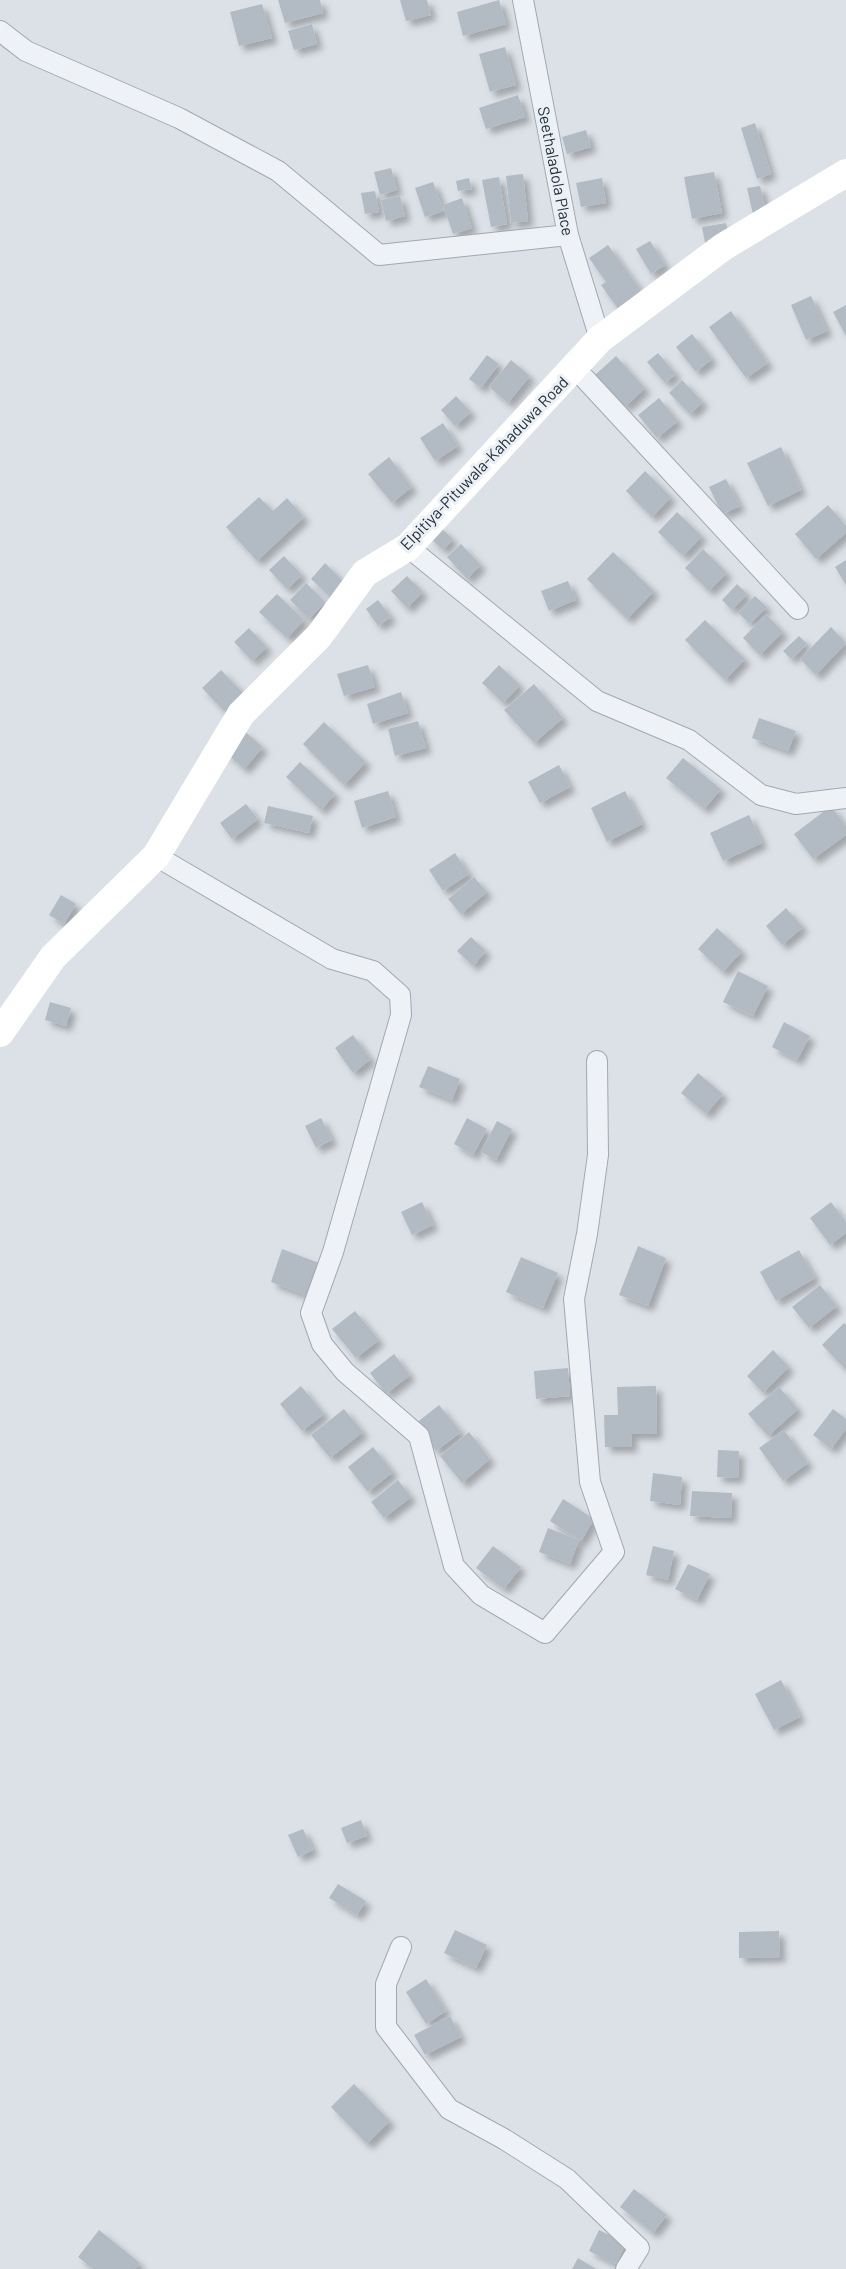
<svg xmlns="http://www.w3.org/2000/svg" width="846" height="2269" font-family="Barlow,sans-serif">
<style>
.building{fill:#b2bbc4;filter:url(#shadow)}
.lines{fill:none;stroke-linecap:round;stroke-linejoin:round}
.street-casing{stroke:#a1a8b1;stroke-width:22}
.street{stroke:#eef1f5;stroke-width:20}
.secondary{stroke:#fff;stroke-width:28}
.labels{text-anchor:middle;stroke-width:6;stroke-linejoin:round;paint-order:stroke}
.street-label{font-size:16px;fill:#24303e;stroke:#ebf0f5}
</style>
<defs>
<filter id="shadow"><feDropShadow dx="5.5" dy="5.5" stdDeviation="3" flood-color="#0004"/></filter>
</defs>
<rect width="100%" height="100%" fill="#dce1e7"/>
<g class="building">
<path d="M278,0h42l3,13 -38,10z"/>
<path d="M400,0h27l4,15 -25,6z"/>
<path d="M499,0l7,24 -43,12 -6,-24z"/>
<path d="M262,4l10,34 -33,8 -9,-34z"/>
<path d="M312,24l5,20 -23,6 -6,-19z"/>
<path d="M505,47l11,38 -26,7 -11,-38z"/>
<path d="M518,95l7,22 -39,12 -7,-21z"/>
<path d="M755,123l16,51 -14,5 -16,-51z"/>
<path d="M586,130l5,17 -24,7 -5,-17z"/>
<path d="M391,168l6,22 -17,5 -6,-23z"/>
<path d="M714,172l8,41 -30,6 -8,-42z"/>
<path d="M523,174l5,47 -17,2 -5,-47z"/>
<path d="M499,177l8,47 -16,3 -9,-47z"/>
<path d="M469,178l3,11 -14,2 -2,-10z"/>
<path d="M602,178l4,25 -25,4 -5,-24z"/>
<path d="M433,182l11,29 -19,6 -10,-29z"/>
<path d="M760,186l6,25 -13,3 -6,-26z"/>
<path d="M375,191l4,21 -14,2 -4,-21z"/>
<path d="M400,196l5,20 -19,5 -5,-21z"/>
<path d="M462,198l10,30 -19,6 -10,-29z"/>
<path d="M726,223l4,15 -25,5 -3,-16z"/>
<path d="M650,241l15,24 -14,9 -15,-25z"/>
<path d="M608,245l34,47 -24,17 -17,-24 5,-3 -17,-24z"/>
<path d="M811,296l16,35 -21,9 -15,-35z"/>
<path d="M846,305v31l-13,-24z"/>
<path d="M731,311l37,52 -22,15 -37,-51z"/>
<path d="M692,334l20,25 -16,13 -20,-25z"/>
<path d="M658,353l18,21 -11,9 -18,-21z"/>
<path d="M487,355l12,9 -18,24 -12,-9z"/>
<path d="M616,356l29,32 -20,19 -30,-32z"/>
<path d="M511,360l19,16 -22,27 -19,-16z"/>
<path d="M682,380l21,22 -13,12 -21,-21z"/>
<path d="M456,396l15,16 -16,14 -14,-16z"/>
<path d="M659,398l19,23 -21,17 -19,-23z"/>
<path d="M443,423l15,23 -23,15 -15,-23z"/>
<path d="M781,447l20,43 -33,16 -21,-43z"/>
<path d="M389,457l23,30 -20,16 -24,-29z"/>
<path d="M645,471l26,26 -19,20 -26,-26z"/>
<path d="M726,479l14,27 -18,8 -13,-27z"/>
<path d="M259,497l14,14 14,-13 17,19 -47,44 -31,-34z"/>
<path d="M828,505l18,21v7l-30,26 -21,-25z"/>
<path d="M677,512l25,24 -19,20 -25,-24z"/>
<path d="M440,527l13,12 -10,11 -14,-13z"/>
<path d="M461,544l20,21 -14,14 -20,-22z"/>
<path d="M703,549l24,24 -18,18 -24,-23z"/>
<path d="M613,552l41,39 -27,28 -40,-40z"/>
<path d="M284,556l18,19 -15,14 -18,-19z"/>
<path d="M846,560v25l-11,-18z"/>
<path d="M325,563l19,19 -14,15 -19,-18z"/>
<path d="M407,576l16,16 -16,16 -16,-17z"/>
<path d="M568,581l8,19 -27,11 -8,-20z"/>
<path d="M306,583l19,19 -16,17 -19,-19z"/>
<path d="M737,584l10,10 -15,16 -10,-10z"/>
<path d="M277,594l27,26 -17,18 -28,-26z"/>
<path d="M755,596l12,11 -17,17 -12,-11z"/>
<path d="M378,600l13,17 -13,9 -12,-17z"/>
<path d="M766,614l17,18 -23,23 -17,-17z"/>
<path d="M705,620l40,39 -20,21 -40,-40z"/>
<path d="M831,627l15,16 -30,32 -16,-16z"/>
<path d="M249,628l18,19 -15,14 -18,-19z"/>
<path d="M799,636l8,8 -16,15 -8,-8z"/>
<path d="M368,665l7,22 -31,9 -7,-22z"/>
<path d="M499,665l21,20 -17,18 -21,-20z"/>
<path d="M221,670l22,23 -19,18 -22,-23z"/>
<path d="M534,684l29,34 -29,25 -30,-33z"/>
<path d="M401,692l7,21 -35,11 -6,-20z"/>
<path d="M759,718l37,13 -8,20 -36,-13z"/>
<path d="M418,721l8,27 -31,8 -7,-27z"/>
<path d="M324,722l42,40 -22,23 -41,-41z"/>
<path d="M243,730l20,17 -19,22 -19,-17z"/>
<path d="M683,758l38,31 -17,20 -38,-31z"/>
<path d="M300,762l35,32 -14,16 -35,-33z"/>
<path d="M559,765l11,22 -30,16 -12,-21z"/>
<path d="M388,791l8,26 -34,11 -8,-27z"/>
<path d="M625,791l17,33 -35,18 -16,-34z"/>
<path d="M246,804l12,15 -26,20 -12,-16z"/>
<path d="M268,806l45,10 -4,17 -45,-10z"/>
<path d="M831,806l15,20v9l-33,24 -19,-25z"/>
<path d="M749,815l13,28 -39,18 -13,-28z"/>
<path d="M455,853l14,21 -26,17 -14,-21z"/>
<path d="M474,877l13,15 -26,22 -13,-15z"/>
<path d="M61,895l15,9 -12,20 -15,-9z"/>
<path d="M786,908l17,19 -21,18 -16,-19z"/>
<path d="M717,928l25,23 -19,21 -25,-23z"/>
<path d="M471,937l15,14 -13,15 -16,-15z"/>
<path d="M738,971l30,15 -15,30 -30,-14z"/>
<path d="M50,1002l21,6 -5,18 -21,-6z"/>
<path d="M784,1022l26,14 -13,24 -25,-13z"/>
<path d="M353,1035l18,24 -18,14 -18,-25z"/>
<path d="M428,1066l32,13 -8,21 -33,-13z"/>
<path d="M698,1073l25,21 -17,20 -25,-21z"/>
<path d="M321,1118l11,22 -16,8 -11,-22z"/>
<path d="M467,1118l20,11 -14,26 -19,-11z"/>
<path d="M497,1121l15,8 -16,31 -15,-8z"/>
<path d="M422,1202l11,23 -21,10 -11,-23z"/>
<path d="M831,1202l15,20v11l-16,12 -20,-27z"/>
<path d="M638,1246l28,12 -18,48 -29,-11z"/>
<path d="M282,1249l37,14 -11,33 -37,-14z"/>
<path d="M799,1250l16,28 -39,23 -16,-29z"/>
<path d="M521,1257l37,16 -15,35 -37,-16z"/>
<path d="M820,1285l17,21 -28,22 -17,-21z"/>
<path d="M355,1311l24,29 -23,18 -24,-29z"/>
<path d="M844,1323l2,2v45l-24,-25z"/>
<path d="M773,1350l16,17 -26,26 -16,-17z"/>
<path d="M394,1354l16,21 -24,19 -16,-21z"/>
<path d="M568,1368l2,28 -34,3 -2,-28z"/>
<path d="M301,1386l23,28 -22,17 -22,-27z"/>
<path d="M656,1386l1,48h-26l1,13h-27l-1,-32h14l-1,-28z"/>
<path d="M779,1387l19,22 -30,27 -20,-22z"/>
<path d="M439,1405l22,27 -25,19 -21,-27z"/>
<path d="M344,1409l19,23 -33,26 -19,-23z"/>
<path d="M833,1409l13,10v10l-15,20 -18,-14z"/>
<path d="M784,1430l24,33 -25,18 -24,-33z"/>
<path d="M469,1432l21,27 -28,24 -22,-27z"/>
<path d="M373,1447l20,25 -25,20 -20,-25z"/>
<path d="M718,1450l21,1 -1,27 -21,-1z"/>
<path d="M653,1473l29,4 -2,28 -30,-4z"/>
<path d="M398,1480l13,17 -27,21 -13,-16z"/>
<path d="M692,1491l40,2 -1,25 -41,-2z"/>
<path d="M563,1499l31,20 -13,22 -31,-20z"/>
<path d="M548,1528l31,12 -9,24 -31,-12z"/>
<path d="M493,1546l28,21 -17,22 -28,-21z"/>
<path d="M653,1546l21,5 -6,29 -22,-5z"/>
<path d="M688,1564l22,10 -13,26 -22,-11z"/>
<path d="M781,1680l19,37 -26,13 -19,-36z"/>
<path d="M361,1820l6,16 -20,7 -6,-15z"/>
<path d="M303,1829l10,21 -15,7 -10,-22z"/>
<path d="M338,1884l28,17 -9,14 -28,-17z"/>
<path d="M455,1930l32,15 -11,23 -32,-15z"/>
<path d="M779,1931l1,26 -41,1v-26z"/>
<path d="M426,1979l20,32 -20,13 -20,-32z"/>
<path d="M450,2016l11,21 -36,18 -11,-20z"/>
<path d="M354,2084l36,37 -23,23 -36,-37z"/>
<path d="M634,2189l33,26 -14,18 -33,-26z"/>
<path d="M99,2230l41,33 -5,6h-42l-15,-12z"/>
<path d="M599,2230l27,13 -10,21 -27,-13z"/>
<path d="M578,2258l18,11h-24z"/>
</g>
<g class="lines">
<defs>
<g id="street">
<path d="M523,0l45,235 32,104"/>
<path d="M0,31l26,20 153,67 99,53 101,84 189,-20"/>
<path d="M575,368l223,241"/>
<path d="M408,547l189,154 92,39 72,55 35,9 50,-6"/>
<path d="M156,856l176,103 41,12 27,24 1,20 -68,237 -22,61 11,31 23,28 74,64 35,130 27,29 64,38 69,-81 -24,-70 -16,-183 13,-65 11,-79 -1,-94"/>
<path d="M401,1947l-15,37v43l63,82 55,30 63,40 72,69 -13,21"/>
</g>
</defs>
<use href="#street" class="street-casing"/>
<use href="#street" class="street"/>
<path class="secondary" d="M0,1033l53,-76 103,-101 85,-142 78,-78 46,-63 43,-26 192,-208 123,-92 123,-74"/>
</g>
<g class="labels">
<g class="street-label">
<text transform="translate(556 171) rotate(79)" y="6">Seethaladola Place</text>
<text transform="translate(484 463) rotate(-46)" y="6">Elpitiya-Pituwala-Kahaduwa Road</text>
</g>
</g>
</svg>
